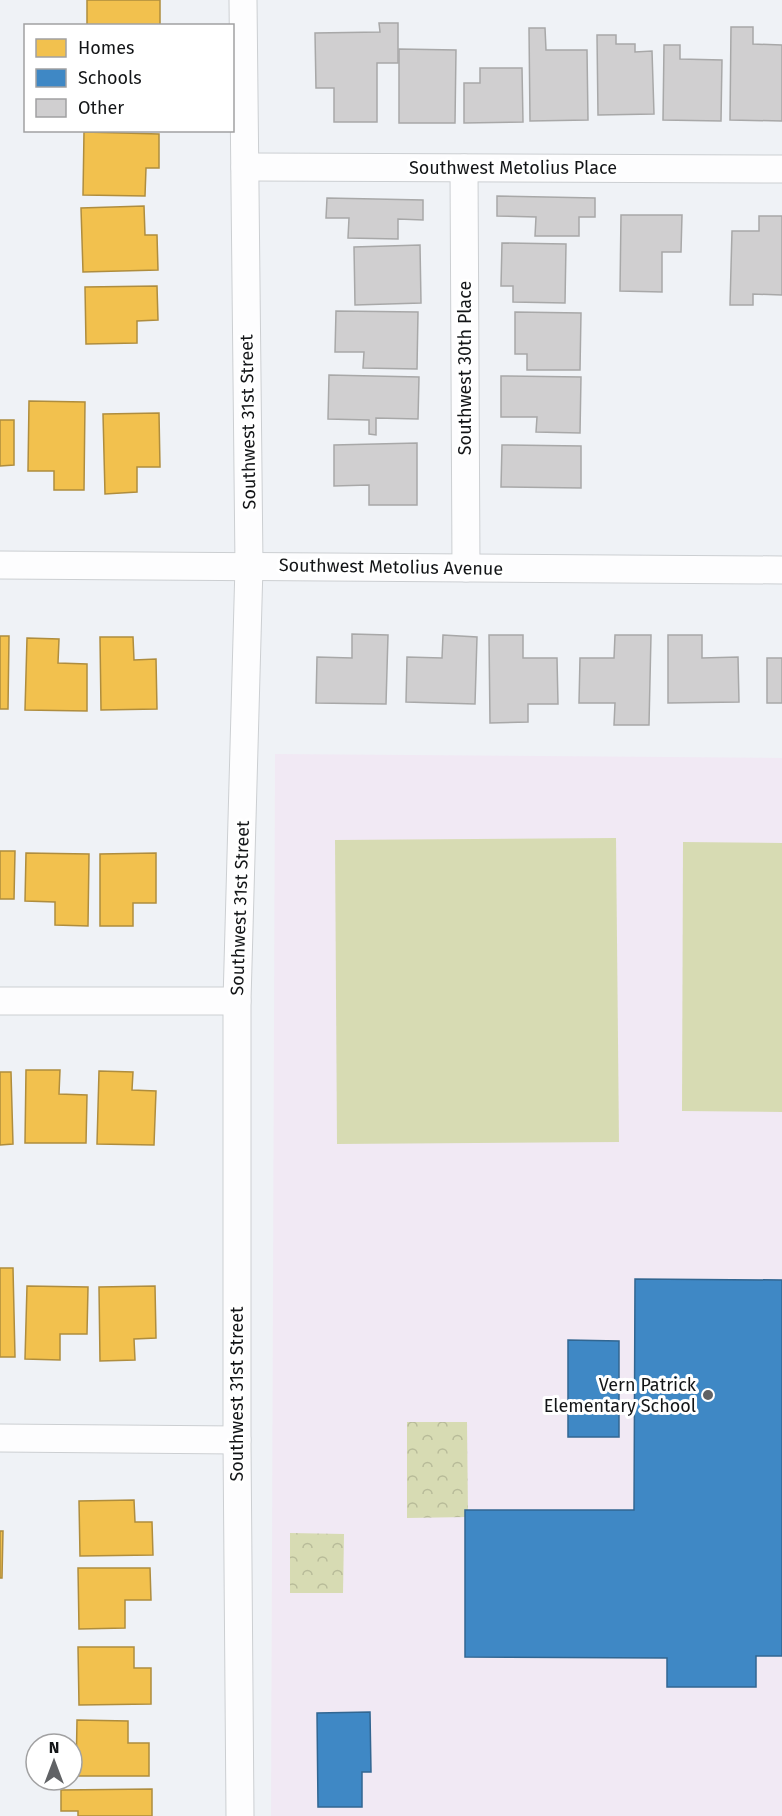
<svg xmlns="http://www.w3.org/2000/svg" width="782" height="1816" font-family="'Fira Sans',sans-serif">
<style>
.education{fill:#f1e9f4}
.park{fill:url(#park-crowns)}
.garden{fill:#d7dbb3}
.homes{fill:#f2c14e;stroke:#af8d3e;stroke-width:1.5}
.schools{fill:#3f88c5;stroke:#326691;stroke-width:1.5}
.building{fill:#d0cfd0;stroke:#a8a8a8;stroke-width:1.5}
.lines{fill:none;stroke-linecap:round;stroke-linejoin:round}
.minor-casing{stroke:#cccfd2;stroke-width:29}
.minor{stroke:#fdfdfe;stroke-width:27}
.poi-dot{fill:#606265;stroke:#fff;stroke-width:2}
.labels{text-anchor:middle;stroke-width:6;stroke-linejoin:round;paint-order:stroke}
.street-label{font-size:18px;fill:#131517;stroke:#fff}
.poi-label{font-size:18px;fill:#131517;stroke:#fff;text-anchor:end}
</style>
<defs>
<pattern id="park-crowns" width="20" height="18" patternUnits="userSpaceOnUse" patternTransform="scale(1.5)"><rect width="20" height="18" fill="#d7dbb3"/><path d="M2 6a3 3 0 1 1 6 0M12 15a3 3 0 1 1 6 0" fill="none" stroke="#b8bb99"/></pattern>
</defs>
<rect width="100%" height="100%" fill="#eff2f6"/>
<path class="education" d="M275,754l507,4v1058h-511z"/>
<g class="park">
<path d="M407,1422h60l1,95 -61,1z"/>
<path d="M290,1533l54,1 -1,59h-53z"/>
</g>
<g class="garden">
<path d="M616,838l3,304 -282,2 -2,-304z"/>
<path d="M683,842l99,1v269l-100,-1z"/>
</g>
<g class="homes">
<rect x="87" y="0" width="73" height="26"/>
<path d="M84,132l75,2v34h-13l-1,28 -62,-1z"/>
<path d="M144,206l1,29h12l1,35 -75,2 -2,-64z"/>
<path d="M157,286l1,34 -21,1v22l-51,1 -1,-57z"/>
<path d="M29,401l56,1 -1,88h-30v-19h-26z"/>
<path d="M159,413l1,54h-23v25l-32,2 -2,-80z"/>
<path d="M0,420h14v45l-14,1z"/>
<path d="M0,636h9l-1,73h-8z"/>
<path d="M100,637h33l1,23 22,-1 1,50 -56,1z"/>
<path d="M27,638l32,1 -1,24 29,1v47l-62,-1z"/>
<path d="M0,851h15l-1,48h-14z"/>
<path d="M26,853l63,1 -1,72 -33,-1v-23l-30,-1z"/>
<path d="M156,853v50h-23v23h-33v-72z"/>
<path d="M26,1070h34l-1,24 28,1 -1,48h-61z"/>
<path d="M99,1071l34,1 -1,18 24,1 -2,54 -57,-1z"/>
<path d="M0,1072h11l2,72 -13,1z"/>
<path d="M0,1268h13l2,89h-15z"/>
<path d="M27,1286l61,1 -1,47h-27v26l-35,-1z"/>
<path d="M155,1286l1,52 -22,1 1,21 -35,1 -1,-74z"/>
<path d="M134,1500l1,22h17l1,33 -73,1 -1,-55z"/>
<path d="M0,1531h3l-1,47h-2z"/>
<path d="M78,1568h72l1,32h-26v28l-46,1z"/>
<path d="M78,1647h56v21h17v36l-72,1z"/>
<path d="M77,1720l51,1v22h21v33h-73z"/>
<path d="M152,1789v27h-74v-5h-17v-21z"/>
</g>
<g class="schools">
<path d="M635,1279l147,1v376h-26v31h-89v-29l-202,-1v-147h169z"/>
<path d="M568,1340l51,1v96h-51z"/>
<path d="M370,1712l1,60h-9v35h-44l-1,-94z"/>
</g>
<g class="building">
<path d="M379,23h19v40h-21v59h-43v-34h-18l-1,-55 65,-1z"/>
<path d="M731,27h22v17l29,1v76l-52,-1z"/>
<path d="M529,28h16l1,22h41l1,70 -58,1z"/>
<path d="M597,35h19v9h19v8l17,-1 2,63 -56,1z"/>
<path d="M664,45h16v14l42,1 -1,61 -58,-1z"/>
<path d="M399,49l57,1 -1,73h-56z"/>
<path d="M480,68h42l1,54 -59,1v-40h16z"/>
<path d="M497,196l98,2v19h-16v19h-44l1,-19 -39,-1z"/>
<path d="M327,198l96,2v20l-25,-1v20l-50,-1 1,-20h-23z"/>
<path d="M621,215h61l-1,37h-19v40l-42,-1z"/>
<path d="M759,216h23v79l-29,-1v11h-23l2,-74h27z"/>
<path d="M502,243l64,1 -1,59 -52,-1v-16h-12z"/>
<path d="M420,245l1,58 -66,2 -1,-58z"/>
<path d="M336,311l82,1 -1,57 -54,-1 1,-16h-29z"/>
<path d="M515,312l66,1 -1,57h-53v-16h-12z"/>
<path d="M329,375l90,2 -1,42 -42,-1v17l-7,-1v-14l-41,-1z"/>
<path d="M501,376l80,1 -1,56 -44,-1 1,-15h-36z"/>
<path d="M417,443v62h-48v-20l-35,1v-41z"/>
<path d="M502,445l79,1v42l-80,-1z"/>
<path d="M352,634l36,1 -2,69 -70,-1 1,-46 35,1z"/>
<path d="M443,635l34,2 -2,67 -69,-2 1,-45 35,1z"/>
<path d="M489,635h34v23h34l1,46h-30v18l-38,1z"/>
<path d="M615,635h36l-2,90h-35l1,-22h-36l1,-45h34z"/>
<path d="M668,635h34v23l36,-1 1,45 -71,1z"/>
<rect x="767" y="658" width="15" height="45"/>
</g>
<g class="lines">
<defs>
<g id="minor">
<path d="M245,167l537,2"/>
<path d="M464,168l2,400"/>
<path d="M0,565l782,5"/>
<path d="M0,1001h237"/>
<path d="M0,1438l237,2"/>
<path d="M240,1816l-3,-376v-439l12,-435 -6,-566"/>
</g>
</defs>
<use href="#minor" class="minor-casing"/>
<use href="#minor" class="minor"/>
</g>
<circle class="poi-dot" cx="708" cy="1395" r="6"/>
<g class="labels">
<g class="street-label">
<text x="513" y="174">Southwest Metolius Place</text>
<text transform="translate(465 368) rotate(-90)" y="6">Southwest 30th Place</text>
<text transform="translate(248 422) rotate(-91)" y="6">Southwest 31st Street</text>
<text transform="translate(391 567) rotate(1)" y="6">Southwest Metolius Avenue</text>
<text transform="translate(240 908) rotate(-88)" y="6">Southwest 31st Street</text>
<text transform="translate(237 1394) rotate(-90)" y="6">Southwest 31st Street</text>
</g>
<g class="poi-label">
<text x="696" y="1391">Vern Patrick<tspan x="696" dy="21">Elementary School</tspan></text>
</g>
</g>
<rect x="24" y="24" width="210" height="108" fill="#ffffff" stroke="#a1a1a2" stroke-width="1.5"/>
<rect x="36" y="39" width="30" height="18" fill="#f2c14e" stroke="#a1a1a2" stroke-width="1.5"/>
<text x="78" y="54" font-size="18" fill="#131517">Homes</text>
<rect x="36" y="69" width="30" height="18" fill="#3f88c5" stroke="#a1a1a2" stroke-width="1.5"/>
<text x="78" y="84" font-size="18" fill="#131517">Schools</text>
<rect x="36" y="99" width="30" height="18" fill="#d0cfd0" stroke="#a1a1a2" stroke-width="1.5"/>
<text x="78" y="114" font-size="18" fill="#131517">Other</text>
<g transform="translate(54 1762)"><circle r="28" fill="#ffffff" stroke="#a1a1a2" stroke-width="1.5"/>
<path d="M0-4.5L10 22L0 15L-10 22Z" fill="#606265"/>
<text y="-9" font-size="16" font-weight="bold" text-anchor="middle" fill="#131517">N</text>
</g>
</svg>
